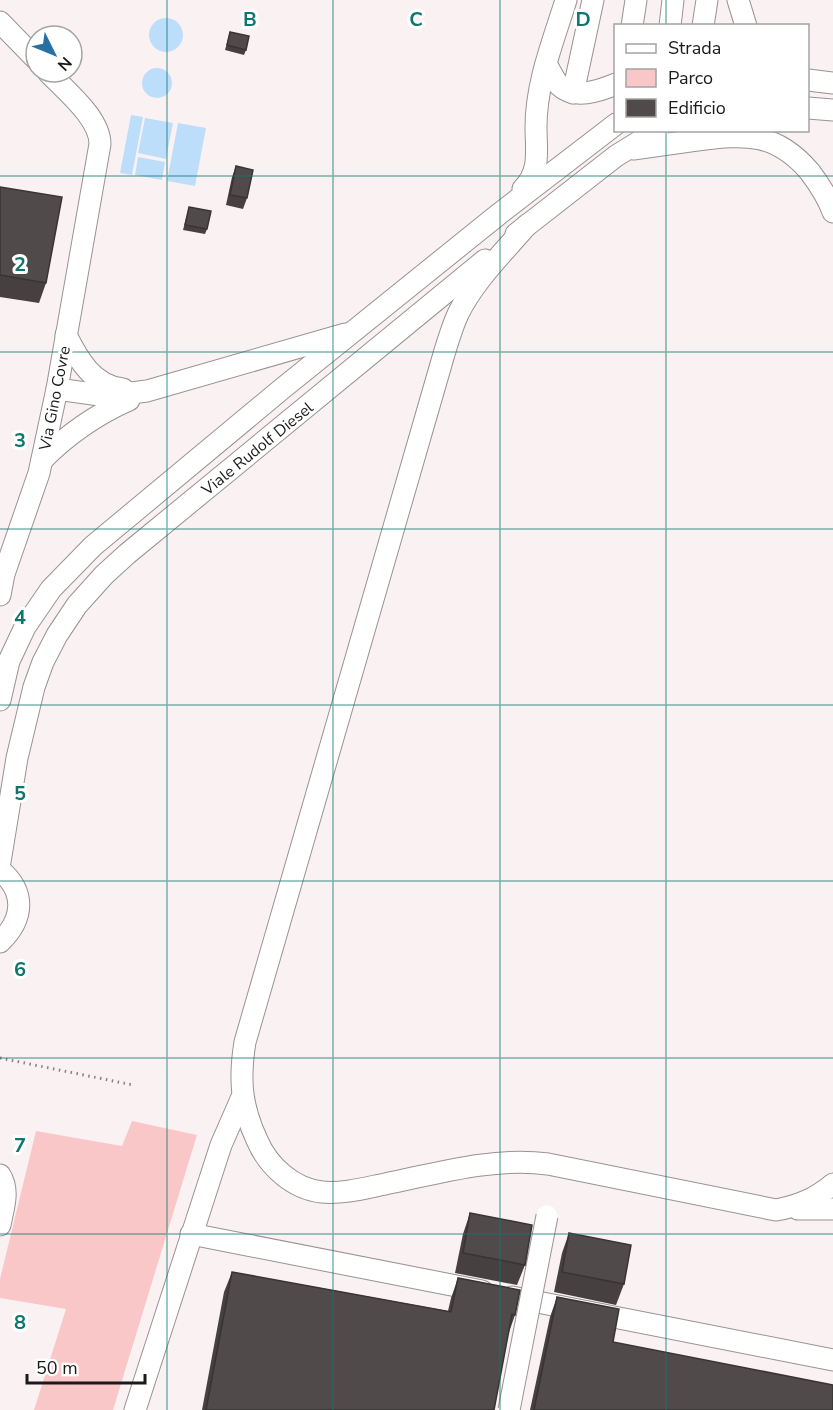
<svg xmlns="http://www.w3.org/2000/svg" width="833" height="1410" font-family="'Nunito Sans',sans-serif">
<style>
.green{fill:#f9c7c8}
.water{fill:#bcdefb}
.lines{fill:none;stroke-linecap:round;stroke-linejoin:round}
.minor-casing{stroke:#9a9292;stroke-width:23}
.path{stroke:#878181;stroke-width:3;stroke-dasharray:1.5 4.5;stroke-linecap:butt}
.minor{stroke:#fff;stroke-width:21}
.minor-bridge-casing{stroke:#9a9292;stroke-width:23;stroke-linecap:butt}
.minor-bridge{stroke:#fff;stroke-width:21}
.wall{fill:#464040}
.building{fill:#514a4a;stroke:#393434;stroke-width:1.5}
.grid{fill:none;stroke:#0f766e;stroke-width:1.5;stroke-opacity:0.55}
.labels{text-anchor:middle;stroke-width:6;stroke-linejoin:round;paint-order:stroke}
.street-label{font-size:16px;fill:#1c1919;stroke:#fff}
.grid-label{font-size:20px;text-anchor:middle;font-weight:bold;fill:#0f766e;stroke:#fff;stroke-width:6;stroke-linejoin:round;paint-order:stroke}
</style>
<rect width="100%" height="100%" fill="#faf2f2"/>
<path class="green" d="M132,1121l65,14 -84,275h-79l32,-101 -66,-11v-19l36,-148 86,15z"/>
<g class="water">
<circle cx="166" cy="35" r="17"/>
<circle cx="157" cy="83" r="15"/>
<path d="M131,115l12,2 -11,58 -12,-2z"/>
<path d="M145,118l28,5 -7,36 -28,-6z"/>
<path d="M178,123l28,5 -11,58 -28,-5z"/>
<path d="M138,157l27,5 -3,18 -27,-5z"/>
</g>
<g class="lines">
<defs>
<g id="minor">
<path d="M738,0l8,26"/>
<path d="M0,22l36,37"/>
<path d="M632,26l4,-26"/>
<path d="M670,26l3,-26"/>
<path d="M703,26l4,-26"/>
<path d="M546,64c4,6 8,16 13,21 15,15 40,6 57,-1"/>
<path d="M808,80l25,3"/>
<path d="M573,93l20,-93"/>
<path d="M808,108l25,2"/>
<path d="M633,149c21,-3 43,-6 64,-9 49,-6 79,-8 113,32 9,12 18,26 23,40"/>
<path d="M523,189c18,-18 13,-39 13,-62 0,-44 17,-85 30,-127"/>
<path d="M527,225c-24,28 -53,56 -69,89 -6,13 -10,27 -14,40l-199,688c-6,37 -4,64 12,98 11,26 36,49 65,52 21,2 43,-4 63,-8 54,-11 108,-27 163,-20l228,46c22,-4 39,-11 57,-26"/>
<path d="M516,234l100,-78 42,-26"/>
<path d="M66,335c12,24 27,51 57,54"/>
<path d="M57,389l50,7 40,-5 198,-57"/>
<path d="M42,460c26,-26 53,-45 87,-60"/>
<path d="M0,595l4,-21 35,-101 18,-84 43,-245c0,-26 -34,-53 -52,-72"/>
<path d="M0,700l9,-39 16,-34 26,-38 42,-43 190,-158 216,-174 117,-90"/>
<path d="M0,862l17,-104 17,-71 9,-25 14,-27 20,-30 27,-30 23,-21 358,-294"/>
<path d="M0,870c26,22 24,49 0,72"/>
<path d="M0,1175c10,16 3,33 0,50"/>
<path d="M798,1209h35"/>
<path d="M191,1234l291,57"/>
<path d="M512,1297l321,63"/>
<path d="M135,1410l86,-265 21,-48"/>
</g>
</defs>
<use href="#minor" class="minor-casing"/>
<path class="path" d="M0,1058l133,27"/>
<use href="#minor" class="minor"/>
<defs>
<path id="minor-bridge" d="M509,1410l38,-194"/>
</defs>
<use href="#minor-bridge" class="minor-bridge-casing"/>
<use href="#minor-bridge" class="minor-bridge"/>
</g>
<g class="wall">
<path d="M230,32l16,18 -2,5 -19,-5z"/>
<path d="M236,166l11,32 -4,11 -17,-4 6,-28z"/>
<path d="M0,187l46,96 -7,20 -39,-6z"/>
<path d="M189,207l18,22 -2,5 -22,-4z"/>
<path d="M470,1213l55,52 -8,20 -62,-12 8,-39z"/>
<path d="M569,1233l55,51 -8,21 -62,-13 8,-39z"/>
<path d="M232,1272l216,39 3,-13 7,-20 57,37 -7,20 -14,75h-292l22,-118z"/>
<path d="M557,1297l56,45 220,68h-303l20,-93z"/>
</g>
<g class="building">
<path d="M230,32l19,4 -3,14 -19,-5z"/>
<path d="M236,166l17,4 -6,28 -17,-3z"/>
<path d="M0,187l62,10 -16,86 -46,-8z"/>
<path d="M189,207l22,4 -4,18 -22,-4z"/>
<path d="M470,1213l62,12 -7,40 -62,-12z"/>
<path d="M569,1233l62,12 -7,39 -62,-12z"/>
<path d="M232,1272l219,40 7,-34 62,12 -5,25 -3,-1 -18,96h-288z"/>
<path d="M557,1297l62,12 -6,33 220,43v25h-299z"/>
</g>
<path class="grid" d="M167,0v1410M333,0v1410M500,0v1410M666,0v26M666,130v1280M0,176h833M0,352h833M0,529h833M0,705h833M0,881h833M0,1058h833M0,1234h833"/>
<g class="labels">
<g class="street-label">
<text transform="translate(54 398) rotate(-79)" y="6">Via Gino Covre</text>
<text transform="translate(257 448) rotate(-39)" y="6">Viale Rudolf Diesel</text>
</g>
</g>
<g class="grid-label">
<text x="250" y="26">B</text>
<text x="416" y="26">C</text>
<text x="583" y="26">D</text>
<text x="20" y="271">2</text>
<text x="20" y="447">3</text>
<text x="20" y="624">4</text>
<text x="20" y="800">5</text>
<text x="20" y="976">6</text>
<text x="20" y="1152">7</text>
<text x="20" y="1329">8</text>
</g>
<rect x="614" y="24" width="195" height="108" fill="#ffffff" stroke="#a4a3a3" stroke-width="1.5"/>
<rect x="626" y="44" width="30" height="9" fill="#ffffff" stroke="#a4a3a3" stroke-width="1.5"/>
<text x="668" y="54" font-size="18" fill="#1c1919">Strada</text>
<rect x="626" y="69" width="30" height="18" fill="#f9c7c8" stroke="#a4a3a3" stroke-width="1.5"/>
<text x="668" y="84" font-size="18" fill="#1c1919">Parco</text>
<rect x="626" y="99" width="30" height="18" fill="#514a4a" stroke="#a4a3a3" stroke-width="1.5"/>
<text x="668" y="114" font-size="18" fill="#1c1919">Edificio</text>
<g transform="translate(54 54) rotate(133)"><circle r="28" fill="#ffffff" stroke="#a4a3a3" stroke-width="1.5"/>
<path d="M0-4.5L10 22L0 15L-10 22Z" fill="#2770a3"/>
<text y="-9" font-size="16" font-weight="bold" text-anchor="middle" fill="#1c1919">N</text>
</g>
<path d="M27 1374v9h118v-9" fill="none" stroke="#1c1919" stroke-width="3"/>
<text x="36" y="1374" font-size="18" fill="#1c1919" stroke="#ffffff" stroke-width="4.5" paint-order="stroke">50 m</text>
</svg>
